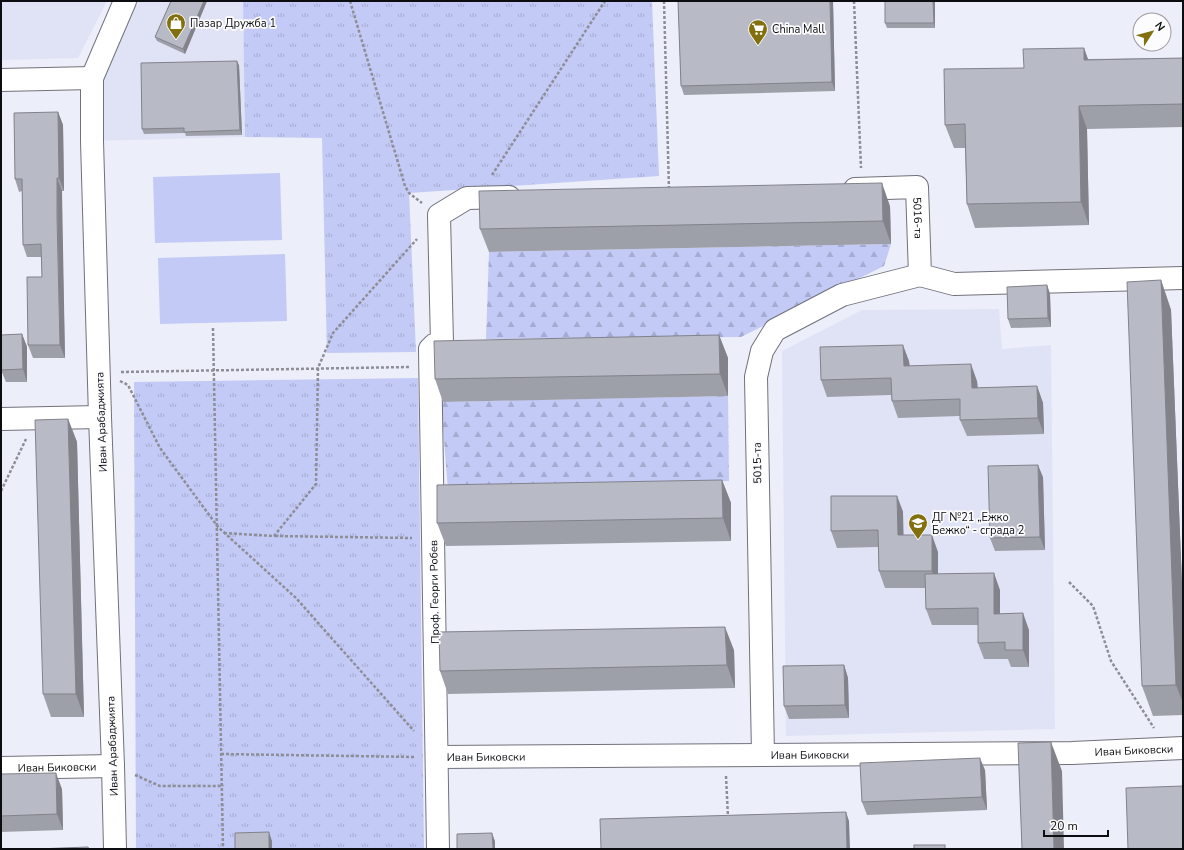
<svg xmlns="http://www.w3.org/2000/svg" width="1184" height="850" font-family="'Nunito Sans',sans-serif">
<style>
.built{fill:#e0e3f6}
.grass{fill:url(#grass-tufts)}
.forest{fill:url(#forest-firs)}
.garden{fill:#c3caf5}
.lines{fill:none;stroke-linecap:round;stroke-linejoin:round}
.minor-casing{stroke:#70717b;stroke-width:24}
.path{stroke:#8d8e96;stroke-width:2.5;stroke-dasharray:3 2;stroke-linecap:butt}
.minor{stroke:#fff;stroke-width:22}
.wall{fill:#9ea0a9}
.shaded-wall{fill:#81828a}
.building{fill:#b8bac5;stroke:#81828a}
.labels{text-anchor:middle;stroke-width:3.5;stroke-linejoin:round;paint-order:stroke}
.poi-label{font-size:11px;fill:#0c0d11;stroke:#fcfcfe;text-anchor:start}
.street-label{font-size:11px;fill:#0c0d11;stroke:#fcfcfe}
</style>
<defs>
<pattern id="grass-tufts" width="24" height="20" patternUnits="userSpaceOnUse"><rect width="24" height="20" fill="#c3caf5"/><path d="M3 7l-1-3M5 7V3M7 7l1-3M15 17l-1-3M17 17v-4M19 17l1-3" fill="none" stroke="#a6acd1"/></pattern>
<pattern id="forest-firs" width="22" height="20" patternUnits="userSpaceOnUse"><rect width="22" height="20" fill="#c3caf5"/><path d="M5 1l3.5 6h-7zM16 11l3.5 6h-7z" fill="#a6acd1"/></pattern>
</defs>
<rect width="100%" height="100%" fill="#eceef9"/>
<g class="built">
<path d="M1,1h106l-29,57 -77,2z"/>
<path d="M125,1h118l2,136 -153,4v-63z"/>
<path d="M999,309l3,40 49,-4 4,384 -269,7 -4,-385 80,-41z"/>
</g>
<g class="grass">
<path d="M243,1h409l7,175 -250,17 7,159 -89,1 -5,-215 -77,-1z"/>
<path d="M418,378l6,471h-288l-2,-467z"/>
</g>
<g class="forest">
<path d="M891,244l-7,22 -143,71 -255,2 3,-87z"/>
<path d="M728,396l1,85 -281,9 -7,-88z"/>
</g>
<g class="garden">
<path d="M280,173l2,67 -127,3 -2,-66z"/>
<path d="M285,254l2,67 -127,3 -2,-66z"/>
</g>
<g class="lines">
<defs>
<g id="minor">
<path d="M1,80l91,-2"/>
<path id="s1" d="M855,189l62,-2 3,88 34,9 229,-6"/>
<path d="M1,419l99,-2"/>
<path d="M763,755l-7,-378 6,-26 13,-21 67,-35 78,-20"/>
<path id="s2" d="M437,757l635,-4 111,-5"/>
<path id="s3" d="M1,768l112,-2"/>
<path d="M115,849l-2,-83 -13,-349 -8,-276v-63l33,-77"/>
<path d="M438,849l-8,-500 4,-4 8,-2 -3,-128 28,-17 42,-1"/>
</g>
</defs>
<use href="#minor" class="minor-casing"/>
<g class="path">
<path d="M350,1l55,185 4,7 13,10"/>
<path d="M664,1l5,189"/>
<path d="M854,1l7,167"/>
<path d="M492,175l113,-174"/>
<path d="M213,328l10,521"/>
<path d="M121,372l289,-5"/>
<path d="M120,381l8,4 32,63 58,79 78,71 118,133"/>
<path d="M1,491l25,-52"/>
<path d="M224,533l50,3 42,-52 2,-116 15,-35 84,-94"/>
<path d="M275,536l137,2"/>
<path d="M1069,582l24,24 18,55 43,67"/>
<path d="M221,754l195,3"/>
<path d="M135,775l25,11h62"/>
<path d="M726,776l2,41"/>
</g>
<use href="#minor" class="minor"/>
</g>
<g class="wall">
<path d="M171,1h36l-22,53 -28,-13 -2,-4z"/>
<path d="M678,1h155l2,90 -151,4 -3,-9z"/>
<path d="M935,1v27h-48l-2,-5z"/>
<path d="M1084,48l4,11 95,-1v69l-96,2 2,96 -114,3 -8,-24 -2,-56h-11l-9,-23 79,-57z"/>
<path d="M239,65l3,70 -56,1 -1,-3 -41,1 -2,-5z"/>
<path d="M58,112l5,13 1,66h-2v39l3,128h-32l-5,-13 14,-68 -1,-20h-14l-4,-12 -1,-54 -3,1 -4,-13z"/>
<path d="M890,206l1,38 -402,8 -9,-23z"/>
<path d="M1161,280l10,30 12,299v106l-30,1 -11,-30z"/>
<path d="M1047,285l3,9 1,33 -40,1 -3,-9z"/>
<path d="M22,334l5,13v35h-21l-5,-12z"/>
<path d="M719,335l9,23v38l-285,6 -8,-23z"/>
<path d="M909,361l1,5 67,15 1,7 59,-2 6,17 1,31 -77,2 -7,-16v-4l-62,2 -6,-17 -1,-6 -64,2 -6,-17z"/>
<path d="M68,419l9,23 7,275h-33l-8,-23z"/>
<path d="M1043,477l2,73 -50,1 -5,-13z"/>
<path d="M722,480l9,23v38l-285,5 -9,-23z"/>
<path d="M897,496l6,16v23l35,17v22l62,16v24l29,16v37h-18l-3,-8h-24l-6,-16v-18h-46l-6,-16 -1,-21h-40l-6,-17 -1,-24 -41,1 -6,-17z"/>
<path d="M734,650l1,38 -287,6 -8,-23z"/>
<path d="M844,665l4,13 1,40 -60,1 -5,-13z"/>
<path d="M985,770l2,40 -120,5 -5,-13z"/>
<path d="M1,774l61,15 1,41 -62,2z"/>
</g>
<g class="shaded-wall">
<path d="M204,1h3l-22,53 -2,-5z"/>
<path d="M830,1h3l2,90 -3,-9z"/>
<path d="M933,1h2v27l-1,-5z"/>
<path d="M1084,48l8,23 -8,-11z"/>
<path d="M237,61l2,4 3,70 -2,-5z"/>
<path d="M1079,106l8,23 2,96 -8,-23z"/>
<path d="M58,112l5,13 1,66 -5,-13z"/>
<path d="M57,178l5,13 3,167 -5,-13z"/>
<path d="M882,183l8,23 1,38 -8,-23z"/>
<path d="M1161,280l10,30 12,299v94l-7,-18z"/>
<path d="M1047,285l3,9 1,33 -3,-9z"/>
<path d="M22,334l5,13v35l-4,-13z"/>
<path d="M719,335l9,23v38l-8,-22z"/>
<path d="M903,345l6,16 1,22 -6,-17z"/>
<path d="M971,364l6,17 1,23 -6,-16z"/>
<path d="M1037,386l6,17 1,31 -6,-16z"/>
<path d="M68,419l9,23 7,275 -8,-23z"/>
<path d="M1038,465l5,12 2,73 -5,-13z"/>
<path d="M722,480l9,23v38l-8,-23z"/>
<path d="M897,496l6,16 1,40 -6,-17z"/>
<path d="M932,535l6,17v36l-6,-17z"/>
<path d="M994,573l6,17v40l-6,-16z"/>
<path d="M1023,613l6,17v37l-6,-17z"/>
<path d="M725,627l9,23 1,38 -8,-23z"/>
<path d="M844,665l4,13 1,40 -4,-13z"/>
<path d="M1051,742l11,29 2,78h-10z"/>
<path d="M980,758l5,12 2,40 -5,-13z"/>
<path d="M56,773l6,16 1,41 -6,-16z"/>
<path d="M846,812l3,9 1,28h-3z"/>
<path d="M269,832l3,9v8h-3z"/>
<path d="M492,833l3,8v8h-2z"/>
</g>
<g class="building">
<path d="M171,1h33l-21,48 -28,-12z"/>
<path d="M678,1h152l2,81 -151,4z"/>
<path d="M885,1h48l1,22h-49z"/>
<path d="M1084,48v12l99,-2v46l-104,2 2,96 -114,2 -2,-80 -20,1 -1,-56 80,-1 -1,-19z"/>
<path d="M237,61l3,69 -56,2v-4l-42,1 -1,-66z"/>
<path d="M58,112l1,66h-2v39l3,128h-32l-1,-68h15l-1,-33 -18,1 -1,-66h-7l-1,-66z"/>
<path d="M882,183l1,38 -403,8 -1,-38z"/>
<path d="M1161,280l15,405 -34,1 -15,-404z"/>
<path d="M1047,285l1,33 -40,1 -1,-32z"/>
<path d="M22,334l1,35 -22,1v-35z"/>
<path d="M719,335l1,39 -285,5 -1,-38z"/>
<path d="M903,345l1,21 67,-2 1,24 65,-2 1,32 -78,2v-21l-68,2 -1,-23 -70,2 -1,-33z"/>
<path d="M68,419l8,275h-33l-8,-274z"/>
<path d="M1038,465l2,72 -50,1 -2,-72z"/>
<path d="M722,480l1,38 -286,5v-38z"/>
<path d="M831,496h66l1,39h34v36h-53l-1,-41 -47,1z"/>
<path d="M994,573v41l29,-1v37h-18v-8l-27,1v-35l-52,1 -1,-35z"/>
<path d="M725,627l2,38 -287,6 -1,-39z"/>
<path d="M844,665l1,40 -61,1 -1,-40z"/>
<path d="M1051,742l3,107h-32l-4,-106z"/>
<path d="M980,758l2,39 -120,5 -2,-39z"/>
<path d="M56,773l1,41 -56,2v-42z"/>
<path d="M1183,786v63h-55l-2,-61z"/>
<path d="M846,812l1,37h-246l-1,-30z"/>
<path d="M269,832v17h-34v-16z"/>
<path d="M492,833l1,16h-36v-15z"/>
<rect x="914" y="845" width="31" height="4"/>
<path d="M88,847l1,2h-53z"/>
</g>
<defs>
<symbol id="shop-pin" viewBox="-11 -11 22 30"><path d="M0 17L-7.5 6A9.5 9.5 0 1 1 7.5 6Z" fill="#82700f" stroke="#fcfcfe"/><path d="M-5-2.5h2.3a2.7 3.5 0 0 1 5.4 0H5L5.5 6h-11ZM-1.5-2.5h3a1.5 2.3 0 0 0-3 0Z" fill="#fff"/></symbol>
<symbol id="supermarket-pin" viewBox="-11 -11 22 30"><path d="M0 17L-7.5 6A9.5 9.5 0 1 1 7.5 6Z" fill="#82700f" stroke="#fcfcfe"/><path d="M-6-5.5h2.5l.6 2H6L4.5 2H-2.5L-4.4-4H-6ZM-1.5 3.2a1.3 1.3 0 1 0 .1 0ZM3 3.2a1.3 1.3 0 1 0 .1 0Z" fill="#fff"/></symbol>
<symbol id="school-pin" viewBox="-11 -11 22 30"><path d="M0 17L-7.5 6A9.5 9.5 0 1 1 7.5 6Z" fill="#82700f" stroke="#fcfcfe"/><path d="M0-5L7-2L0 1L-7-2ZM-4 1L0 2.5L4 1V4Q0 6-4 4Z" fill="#fff"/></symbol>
</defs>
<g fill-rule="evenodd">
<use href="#shop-pin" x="165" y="12" width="22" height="30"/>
<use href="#supermarket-pin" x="747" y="18" width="22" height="30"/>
<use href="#school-pin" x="907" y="512" width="22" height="30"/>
</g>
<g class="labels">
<g class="poi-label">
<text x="190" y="27">Пазар Дружба 1</text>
<text x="772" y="33">China Mall</text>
<text x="932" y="521">ДГ №21 „Ежко<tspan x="932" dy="13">Бежко“ - сграда 2</tspan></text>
</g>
<g class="street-label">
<text dy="4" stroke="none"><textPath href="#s1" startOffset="93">5016-та</textPath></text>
<text transform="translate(101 422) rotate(-92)" y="4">Иван Арабаджията</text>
<text transform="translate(757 463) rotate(-91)" y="4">5015-та</text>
<text transform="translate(434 592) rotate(-91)" y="4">Проф. Георги Робев</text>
<text transform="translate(112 746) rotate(-92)" y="4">Иван Арабаджията</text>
<text dy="4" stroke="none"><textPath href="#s2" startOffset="697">Иван Биковски</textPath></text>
<text dy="4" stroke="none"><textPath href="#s2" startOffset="373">Иван Биковски</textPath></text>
<text dy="4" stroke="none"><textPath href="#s2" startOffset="49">Иван Биковски</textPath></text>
<text dy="4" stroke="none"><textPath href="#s3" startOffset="56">Иван Биковски</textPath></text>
</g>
</g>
<rect width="1184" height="850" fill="none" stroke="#0c0d11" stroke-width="4"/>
<g transform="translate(1152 32) rotate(54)"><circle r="19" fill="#fcfcfe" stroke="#9c9c9f"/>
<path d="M0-3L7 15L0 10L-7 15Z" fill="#82700f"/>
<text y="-6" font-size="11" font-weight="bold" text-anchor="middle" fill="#0c0d11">N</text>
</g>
<path d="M1044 830v6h64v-6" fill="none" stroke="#0c0d11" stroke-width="2"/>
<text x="1050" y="830" font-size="12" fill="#0c0d11" stroke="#fcfcfe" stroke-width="3" paint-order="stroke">20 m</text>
</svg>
